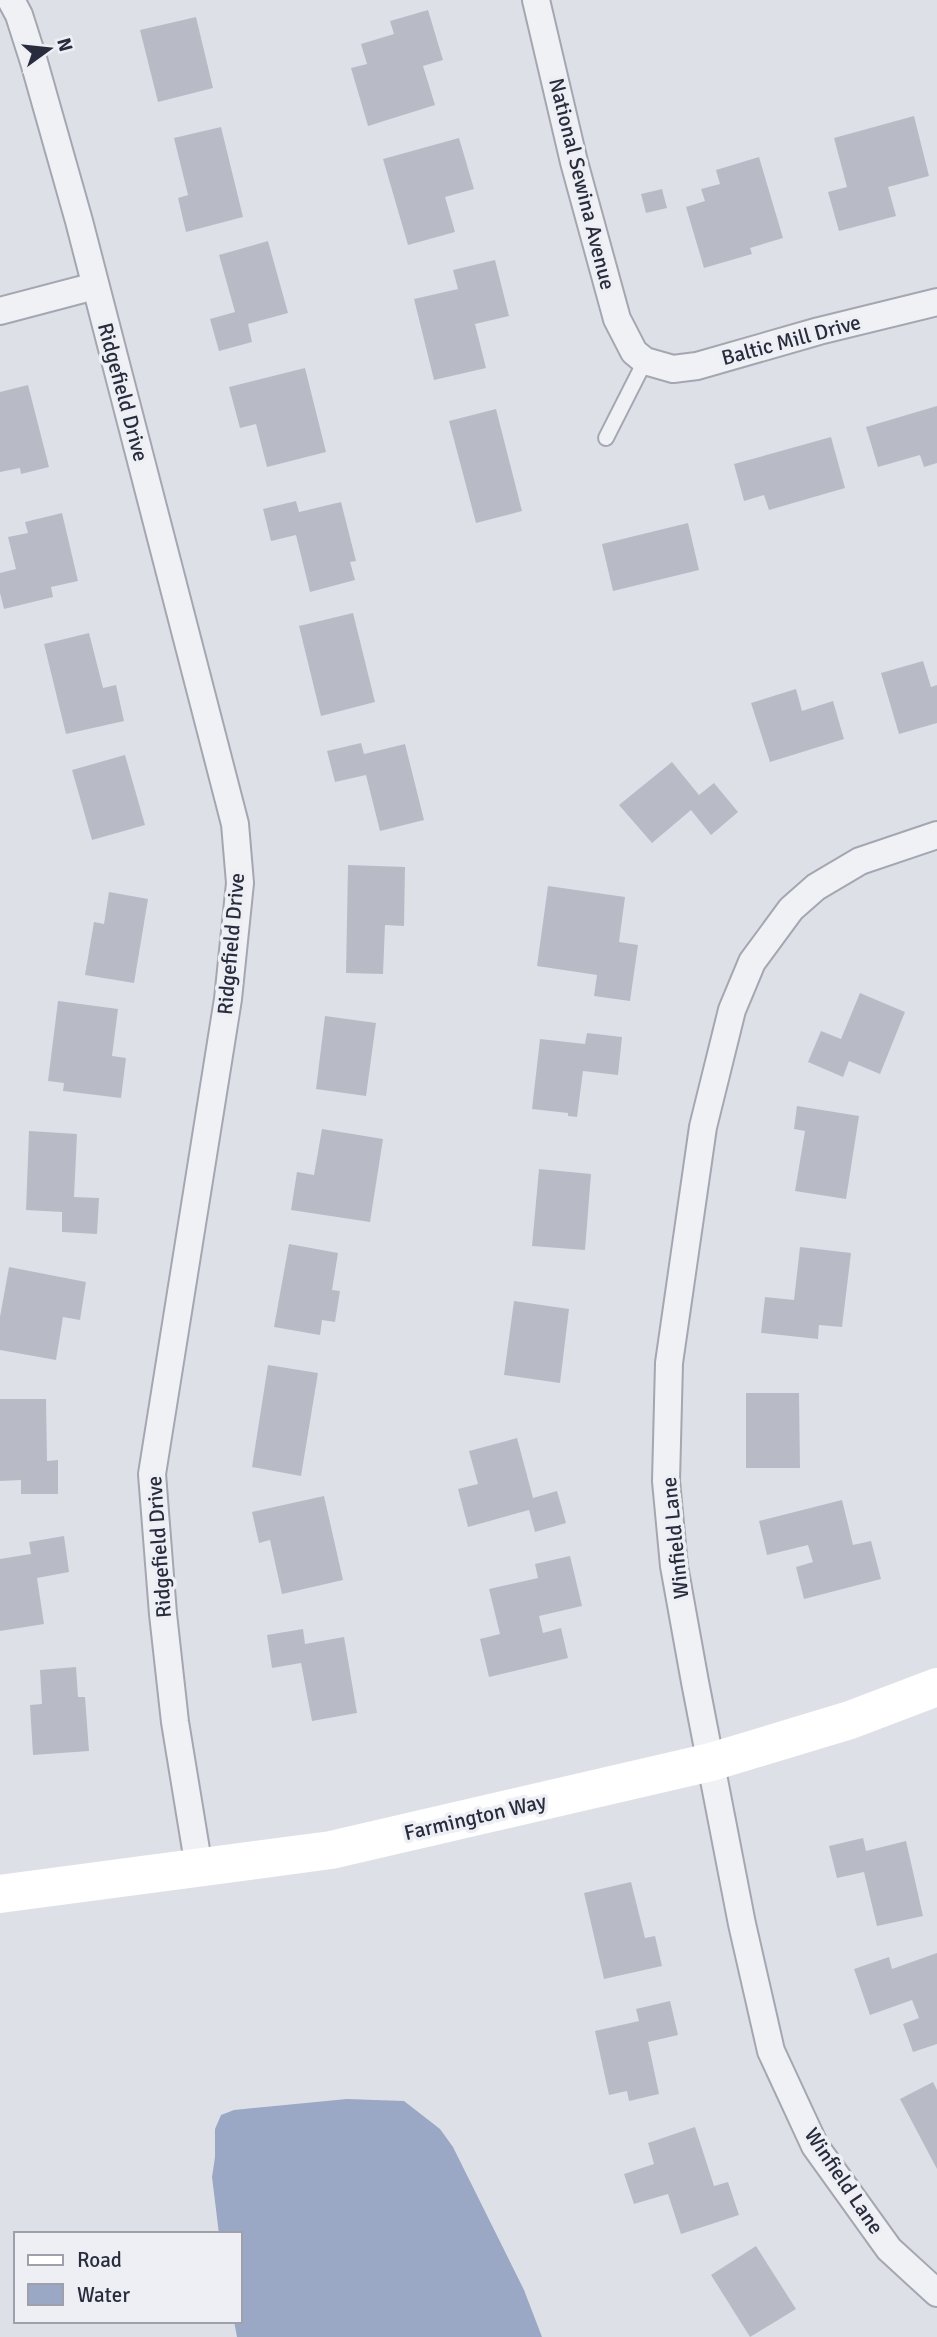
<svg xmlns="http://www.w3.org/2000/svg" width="937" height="2337" font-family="Signika,sans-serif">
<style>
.water{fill:#9aa8c5}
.building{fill:#b8bbc6}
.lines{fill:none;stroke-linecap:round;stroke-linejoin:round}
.lane-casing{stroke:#a4a6b1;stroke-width:18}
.street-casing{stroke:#a4a6b1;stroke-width:30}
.lane{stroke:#f0f1f5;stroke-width:14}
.street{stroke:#f0f1f5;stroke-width:26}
.secondary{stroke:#fff;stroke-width:38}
.labels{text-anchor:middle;stroke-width:7;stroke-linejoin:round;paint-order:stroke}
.street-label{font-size:21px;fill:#282c3d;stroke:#edeff4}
</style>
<rect width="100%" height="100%" fill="#dee0e7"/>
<path class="water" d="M347,2099l57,2 36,28 13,18 71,143 18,47h-305l-3,-16h6v-87h-21l-7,-57 3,-20v-28l6,-14 13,-5z"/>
<g class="building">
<path d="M428,10l15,50 -20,6 12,39 -67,21 -17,-58 16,-4 -6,-20 33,-10 -4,-13z"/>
<path d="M196,17l17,71 -55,14 -18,-72z"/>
<path d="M914,116l15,60 -41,11 8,29 -57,15 -11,-39 19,-5 -13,-49z"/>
<path d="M221,127l22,90 -57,15 -8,-34 10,-3 -14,-57z"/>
<path d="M459,138l15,51 -29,8 10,35 -47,13 -25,-86z"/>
<path d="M759,157l24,81 -33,10 2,6 -48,14 -18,-61 19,-6 -4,-12 19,-5 -4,-14z"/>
<path d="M662,189l5,19 -21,5 -5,-19z"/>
<path d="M268,241l20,72 -40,11 4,18 -33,9 -9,-32 25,-7 -16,-57z"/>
<path d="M495,260l14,56 -34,8 11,44 -52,12 -20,-81 44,-10 -5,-19z"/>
<path d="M305,368l21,84 -59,15 -11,-43 -16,4 -11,-41z"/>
<path d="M28,385l21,82 -28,7 -1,-6 -20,4v-80z"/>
<path d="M937,406v57l-13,4 -4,-12 -42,12 -12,-40z"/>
<path d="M496,409l26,102 -46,12 -27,-102z"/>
<path d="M831,437l14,51 -76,22 -5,-15 -20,6 -10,-37z"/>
<path d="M296,501l3,11 42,-10 15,59 -6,1 5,18 -45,12 -14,-57 -25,6 -8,-32z"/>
<path d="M62,513l16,68 -27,6 2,10 -49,12 -4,-16v-20l16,-4 -8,-32 20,-4 -3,-11z"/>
<path d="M688,523l11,47 -86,21 -11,-47z"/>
<path d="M353,613l22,89 -54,14 -22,-90z"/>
<path d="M89,633l14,55 13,-3 8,36 -58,13 -22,-90z"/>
<path d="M923,661l8,26 6,-2v38l-38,11 -18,-61z"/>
<path d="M796,689l6,22 31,-10 11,38 -74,23 -19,-59z"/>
<path d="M361,743l3,11 41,-10 19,76 -44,11 -14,-56 -31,7 -8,-31z"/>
<path d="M125,755l20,70 -53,15 -20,-70z"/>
<path d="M672,762l27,33 15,-12 24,29 -27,23 -20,-25 -39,33 -33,-38z"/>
<path d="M348,865l57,2 -1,59 -19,-1 -2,49 -37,-1z"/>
<path d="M548,886l77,11 -6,45 19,3 -8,56 -36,-5 3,-21 -60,-9z"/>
<path d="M109,892l39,7 -14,84 -49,-8 9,-53 10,2z"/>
<path d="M860,993l45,19 -25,62 -31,-13 -6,16 -35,-15 13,-31 20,8z"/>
<path d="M58,1001l60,8 -6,47 14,2 -5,40 -58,-7 1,-8 -16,-2z"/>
<path d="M325,1016l51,7 -10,73 -50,-7z"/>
<path d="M587,1033l35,4 -4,38 -35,-4 -6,46 -9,-1v-3l-36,-4 8,-70 45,5z"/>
<path d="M797,1106l62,10 -13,83 -51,-8 10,-60 -11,-2z"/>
<path d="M322,1129l61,10 -13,83 -79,-12 6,-38 17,3z"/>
<path d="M29,1131l48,3 -3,63 25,1 -2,36 -35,-2v-20l-36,-2z"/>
<path d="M539,1169l52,5 -6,76 -53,-4z"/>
<path d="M289,1244l49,9 -6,37 8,1 -5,31 -13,-2 -2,15 -46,-8z"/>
<path d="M800,1247l51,6 -9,74 -23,-2 -1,14 -57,-6 4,-36 29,3z"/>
<path d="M9,1267l77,15 -6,38 -17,-3 -7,43 -56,-10v-33z"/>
<path d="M514,1301l55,8 -9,74 -56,-8z"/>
<path d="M268,1365l50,8 -17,103 -49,-9z"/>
<path d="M746,1393h53l1,75h-54z"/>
<path d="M0,1399h46l1,62 11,-1v34h-37v-14l-21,1z"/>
<path d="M517,1438l16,60 24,-7 9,32 -31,9 -6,-22 -61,17 -10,-38 20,-5 -9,-33z"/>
<path d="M324,1496l19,84 -61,14 -12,-54 -11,3 -7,-31z"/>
<path d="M842,1500l11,45 18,-4 10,38 -77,20 -8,-32 17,-5 -5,-17 -41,10 -8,-34z"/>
<path d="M64,1536l5,36 -32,6 7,46 -44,7v-72l31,-5 -2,-12z"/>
<path d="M570,1556l12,50 -43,10 4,17 18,-5 7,30 -79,19 -9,-38 20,-5 -11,-45 49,-11 -3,-14z"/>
<path d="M303,1629l2,15 39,-7 13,76 -45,8 -11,-58 -29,5 -5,-33z"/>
<path d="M76,1667l2,30h7l4,54 -56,4 -3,-50 12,-1 -2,-34z"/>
<path d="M863,1838l3,13 40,-10 17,75 -46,10 -13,-54 -27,6 -8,-32z"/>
<path d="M631,1882l14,56 10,-2 7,30 -58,13 -20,-86z"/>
<path d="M937,1953v91l-24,8 -10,-28 16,-6 -7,-18 -42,15 -16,-46 35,-12 3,12z"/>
<path d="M670,2001l8,34 -30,7 11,52 -30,7 -2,-10 -18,4 -14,-64 44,-10 -3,-12z"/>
<path d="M933,2082l4,8v79l-37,-70z"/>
<path d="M695,2127l19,59 14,-4 11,33 -58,19 -13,-40 -34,10 -10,-30 30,-10 -6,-21z"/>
<path d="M756,2246l40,63 -46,28 -39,-62z"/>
</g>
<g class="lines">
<defs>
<path id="lane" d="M606,438l39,-77"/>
<g id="street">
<path d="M11,0l8,15 15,47 45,159 156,603 5,59 -12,116 -76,475 11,140 12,108 24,146"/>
<path d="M536,0l38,162 43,157 17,33 11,9 28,8 24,-3 122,-35 118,-29"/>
<path d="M0,311l95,-25"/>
<path d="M937,835l-77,26 -44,26 -25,22 -39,53 -20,48 -29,117 -34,236 -3,118 8,85 21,116 47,242 29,127 44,95 74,103 48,44"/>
</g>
</defs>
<use href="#lane" class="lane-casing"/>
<use href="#street" class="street-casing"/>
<use href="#lane" class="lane"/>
<use href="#street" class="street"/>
<path class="secondary" d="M0,1894l331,-44 380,-88 139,-42 87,-33"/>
</g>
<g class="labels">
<g class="street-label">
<text transform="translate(582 184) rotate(76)" y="7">National Sewina Avenue</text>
<text transform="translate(791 340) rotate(-15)" y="7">Baltic Mill Drive</text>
<text transform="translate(123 392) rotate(75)" y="7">Ridgefield Drive</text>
<text transform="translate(231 944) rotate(-85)" y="7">Ridgefield Drive</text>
<text transform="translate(675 1538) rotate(-96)" y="7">Winfield Lane</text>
<text transform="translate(159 1547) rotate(-94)" y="7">Ridgefield Drive</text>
<text transform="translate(475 1817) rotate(-13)" y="7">Farmington Way</text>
<text transform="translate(844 2181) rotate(56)" y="7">Winfield Lane</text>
</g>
</g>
<rect x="14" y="2232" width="228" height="91" fill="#edeff4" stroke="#9ea1ab" stroke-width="2"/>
<rect x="28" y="2255" width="35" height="10" fill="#ffffff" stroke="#9ea1ab" stroke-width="2"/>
<text x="77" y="2267" font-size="21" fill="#282c3d">Road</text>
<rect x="28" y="2284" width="35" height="21" fill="#9aa8c5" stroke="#9ea1ab" stroke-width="2"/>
<text x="77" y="2302" font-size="21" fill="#282c3d">Water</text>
<g transform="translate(49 49) rotate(75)" stroke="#edeff4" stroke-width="5" paint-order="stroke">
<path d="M0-5L12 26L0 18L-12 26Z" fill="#282c3d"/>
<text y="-10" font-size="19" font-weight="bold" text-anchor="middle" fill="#282c3d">N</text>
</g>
</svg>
